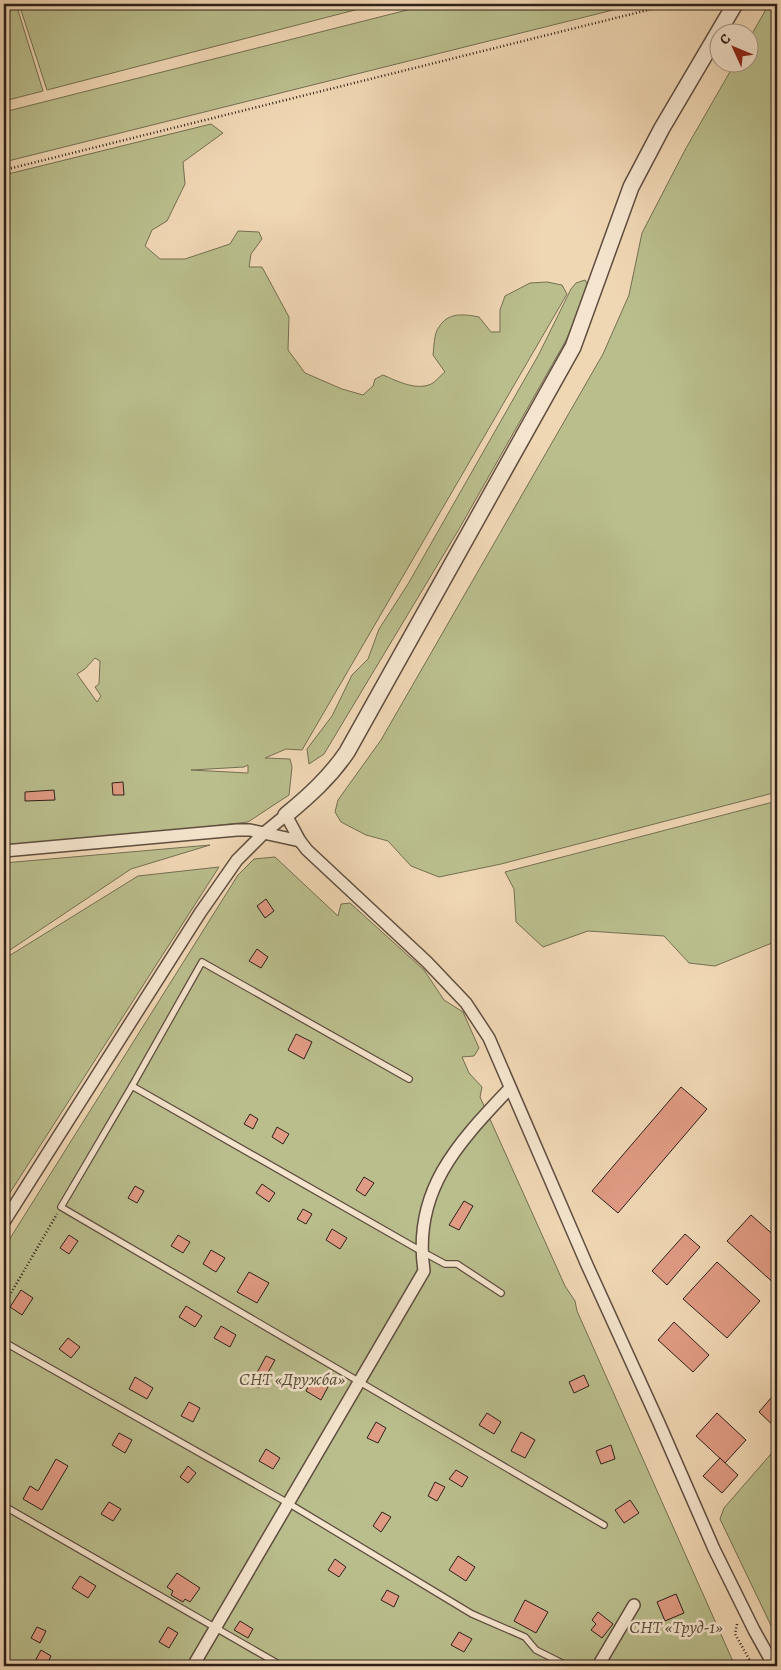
<svg xmlns="http://www.w3.org/2000/svg" width="781" height="1670" font-family="Alegreya,serif">
<style>
.green{fill:#babe8d;stroke:#746f53;fill-rule:evenodd}
.building{fill:#e09b84;stroke:#2f2019}
.lines{fill:none;stroke-linecap:round;stroke-linejoin:round}
.service-casing{stroke:#5f4e40;stroke-width:8}
.minor-casing{stroke:#5f4e40;stroke-width:14}
.tertiary-casing{stroke:#5f4e40;stroke-width:18}
.path{stroke:#2f2019;stroke-width:2.5;stroke-dasharray:1 2.5;stroke-linecap:butt}
.service{stroke:#f5e5ce;stroke-width:5.5}
.minor{stroke:#f5e5ce;stroke-width:11}
.tertiary{stroke:#f5e5ce;stroke-width:15}
.labels{text-anchor:middle;stroke-width:5;stroke-linejoin:round;paint-order:stroke}
.park-label{font-size:18px;font-style:italic;fill:#594f3c;stroke:#f5e5ce}
</style>
<rect width="100%" height="100%" fill="#f0d7b4"/>
<filter id="stains"><feTurbulence type="fractalNoise" baseFrequency=".004" numOctaves="4"/><feColorMatrix values="0 0 0 0 .2 0 0 0 0 .09 0 0 0 0 .02 0 0 0 .5 -.17"/></filter>
<radialGradient id="worn" r=".72"><stop offset=".6" stop-color="#630" stop-opacity="0"/><stop offset="1" stop-color="#630" stop-opacity=".3"/></radialGradient>
<g class="green">
<path d="M4,4h12l27,87 -39,10z"/>
<path d="M19,4h359l-331,86z"/>
<path d="M431,4h206l-633,158v-50z"/>
<path d="M769,4h8v788l-276,72 -62,13 -28,-11 -23,-25 -22,-6 -25,-13 -6,-10 3,-12 43,-60 222,-386 26,-59 13,-62 43,-83 50,-87 13,-1 1,-23z"/>
<path d="M211,124l12,9 -40,29 2,22 -18,37 -15,9 -7,16 15,13h25l45,-15 8,-13 21,1 3,7 -11,15 -2,13h13l27,50 -1,33 17,23 37,16 21,6 10,-9 2,-7 8,-4c14,6 35,17 50,8 4,-3 8,-8 12,-11l-12,-17c1,-8 1,-22 6,-28 9,-15 25,-13 40,-10l12,15h9v-22l5,-14 25,-13 17,-1 15,3 5,9 -265,456 -16,-1 -21,9 25,1 2,8 -3,28 -41,27 -106,12 -138,11v-670zM95,658l5,3 -1,23 -4,3 6,9 -4,6 -20,-28 8,-5zM248,765v8l-57,-3 53,-3z"/>
<path d="M585,280l4,7 -3,13 -21,42 -106,187 -135,225 -15,10 -2,-15 25,-33 20,-41 16,-16 11,-30 29,-45 131,-230 32,-65 5,-6z"/>
<path d="M777,801v140l-62,25 -26,-3 -25,-27 -76,-5 -45,16 -27,-25 -2,-33 -9,-17z"/>
<path d="M210,845l-79,24 -127,85v-91z"/>
<path d="M275,857l63,59 3,-12 9,-1 74,67 20,30 19,12 16,36 -5,8 -12,1 7,16 13,14 -2,10 85,189 10,15 2,10 158,355h-731v-418l234,-373 16,-16z"/>
<path d="M219,867l-215,335v-243l134,-83z"/>
<path d="M777,1447v191l-57,-119 4,-11z"/>
</g>
<g class="building">
<path d="M123,782l1,13h-11l-1,-12z"/>
<path d="M54,790l1,10 -30,1v-9z"/>
<path d="M266,899l8,12 -9,7 -8,-12z"/>
<path d="M257,949l11,8 -7,11 -12,-7z"/>
<path d="M296,1034l16,8 -8,17 -16,-9z"/>
<path d="M681,1087l26,22 -89,104 -26,-22z"/>
<path d="M250,1114l8,5 -5,10 -9,-5z"/>
<path d="M277,1127l12,7 -6,10 -11,-7z"/>
<path d="M364,1177l10,6 -9,13 -9,-6z"/>
<path d="M262,1184l13,9 -6,9 -13,-9z"/>
<path d="M135,1186l9,5 -7,12 -9,-5z"/>
<path d="M464,1201l9,5 -14,24 -10,-5z"/>
<path d="M303,1209l9,5 -6,10 -9,-5z"/>
<path d="M751,1215l26,23v48l-50,-45z"/>
<path d="M332,1229l15,9 -7,11 -14,-9z"/>
<path d="M685,1234l15,13 -33,38 -15,-14z"/>
<path d="M69,1235l9,6 -9,13 -9,-6z"/>
<path d="M178,1235l12,7 -7,11 -12,-7z"/>
<path d="M211,1250l14,8 -9,14 -13,-8z"/>
<path d="M717,1262l43,39 -33,37 -44,-39z"/>
<path d="M249,1272l20,11 -12,20 -20,-11z"/>
<path d="M21,1290l12,8 -11,17 -12,-8z"/>
<path d="M186,1306l16,10 -7,11 -16,-10z"/>
<path d="M674,1322l35,33 -16,17 -35,-32z"/>
<path d="M221,1326l15,9 -6,12 -16,-9z"/>
<path d="M68,1338l12,9 -9,11 -12,-9z"/>
<path d="M266,1356l9,4 -16,28 -8,-4z"/>
<path d="M584,1375l5,11 -15,7 -5,-11z"/>
<path d="M135,1377l18,11 -6,11 -18,-10z"/>
<path d="M312,1379l16,8 -7,13 -15,-9z"/>
<path d="M777,1391v38l-18,-17z"/>
<path d="M189,1402l11,6 -7,14 -12,-6z"/>
<path d="M487,1413l14,9 -7,12 -15,-9z"/>
<path d="M717,1413l29,27 -21,23 -29,-27z"/>
<path d="M376,1422l10,6 -8,15 -11,-5z"/>
<path d="M521,1432l14,8 -10,18 -14,-7z"/>
<path d="M119,1433l13,7 -7,13 -13,-8z"/>
<path d="M611,1445l4,14 -14,5 -5,-13z"/>
<path d="M266,1449l14,9 -7,11 -14,-8z"/>
<path d="M720,1458l18,17 -16,18 -19,-17z"/>
<path d="M56,1459l12,7 -26,44 -19,-11 7,-13 8,5z"/>
<path d="M188,1466l8,7 -8,10 -8,-6z"/>
<path d="M456,1470l12,7 -6,10 -13,-8z"/>
<path d="M435,1482l10,5 -8,14 -9,-5z"/>
<path d="M630,1500l9,13 -15,10 -9,-13z"/>
<path d="M109,1502l12,7 -8,12 -12,-7z"/>
<path d="M382,1512l9,5 -10,15 -8,-6z"/>
<path d="M458,1556l17,11 -9,14 -17,-11z"/>
<path d="M335,1559l11,8 -7,10 -11,-7z"/>
<path d="M177,1573l23,15 -10,14 -5,-3 -2,3 -12,-7 2,-4 -6,-4z"/>
<path d="M80,1576l16,10 -8,12 -16,-10z"/>
<path d="M387,1590l12,6 -5,11 -13,-7z"/>
<path d="M676,1594l8,19 -19,8 -8,-19z"/>
<path d="M525,1600l23,12 -12,21 -22,-12z"/>
<path d="M598,1612l15,12 -11,14 -11,-8 5,-6 -4,-4z"/>
<path d="M240,1621l13,8 -5,9 -14,-8z"/>
<path d="M37,1627l9,4 -6,12 -9,-5z"/>
<path d="M168,1627l10,6 -9,15 -10,-6z"/>
<path d="M459,1632l13,7 -8,13 -13,-7z"/>
<path d="M41,1650l10,6 -5,10h-7l-5,-3z"/>
</g>
<g class="lines">
<defs>
<g id="service">
<path d="M409,1079l-207,-117 -70,124 -71,121 543,318"/>
<path d="M132,1086l289,165 24,13h12l44,29"/>
<path d="M4,1342l284,161 184,111 53,23 11,13 32,16"/>
<path d="M4,1506l278,160"/>
</g>
<g id="minor">
<path d="M4,851l233,-21h13l50,11"/>
<path d="M4,1222l196,-309 37,-53 27,-27 22,-18 14,26 7,9 120,112 39,41 23,35 98,227 72,158 55,126 40,81 20,36"/>
<path d="M193,1666l231,-395c-12,-81 35,-129 86,-183"/>
<path d="M598,1666l36,-61"/>
</g>
<path id="tertiary" d="M286,815c23,-19 44,-38 61,-63l226,-405 58,-160 31,-59 73,-124"/>
</defs>
<use href="#service" class="service-casing"/>
<use href="#minor" class="minor-casing"/>
<use href="#tertiary" class="tertiary-casing"/>
<g class="path">
<path d="M4,170l668,-166"/>
<path d="M4,1305l53,-91"/>
<path d="M737,1624l-2,10 18,32"/>
</g>
<use href="#service" class="service"/>
<use href="#minor" class="minor"/>
<use href="#tertiary" class="tertiary"/>
</g>
<g class="labels">
<g class="park-label">
<text x="292" y="1385">СНТ «Дружба»</text>
<text x="676" y="1633">СНТ «Труд-1»</text>
</g>
</g>
<rect width="781" height="1670" fill="none" stroke="#f0d7b4" stroke-width="20"/>
<rect x="5" y="5" width="771" height="1660" fill="none" stroke="#2f2019" stroke-width="2.5"/>
<rect x="10" y="10" width="761" height="1650" fill="none" stroke="#2f2019"/>
<g transform="translate(734 48) rotate(314)"><circle r="24" fill="#f5e5ce" stroke="#a69686"/>
<path d="M0-4L9 19L0 12L-9 19Z" fill="#8f2418"/>
<text y="-8" font-size="14" font-weight="bold" text-anchor="middle" fill="#2f2019">С</text>
</g>
<rect width="100%" height="100%" filter="url(#stains)"/>
<rect width="100%" height="100%" fill="url(#worn)"/>
</svg>
